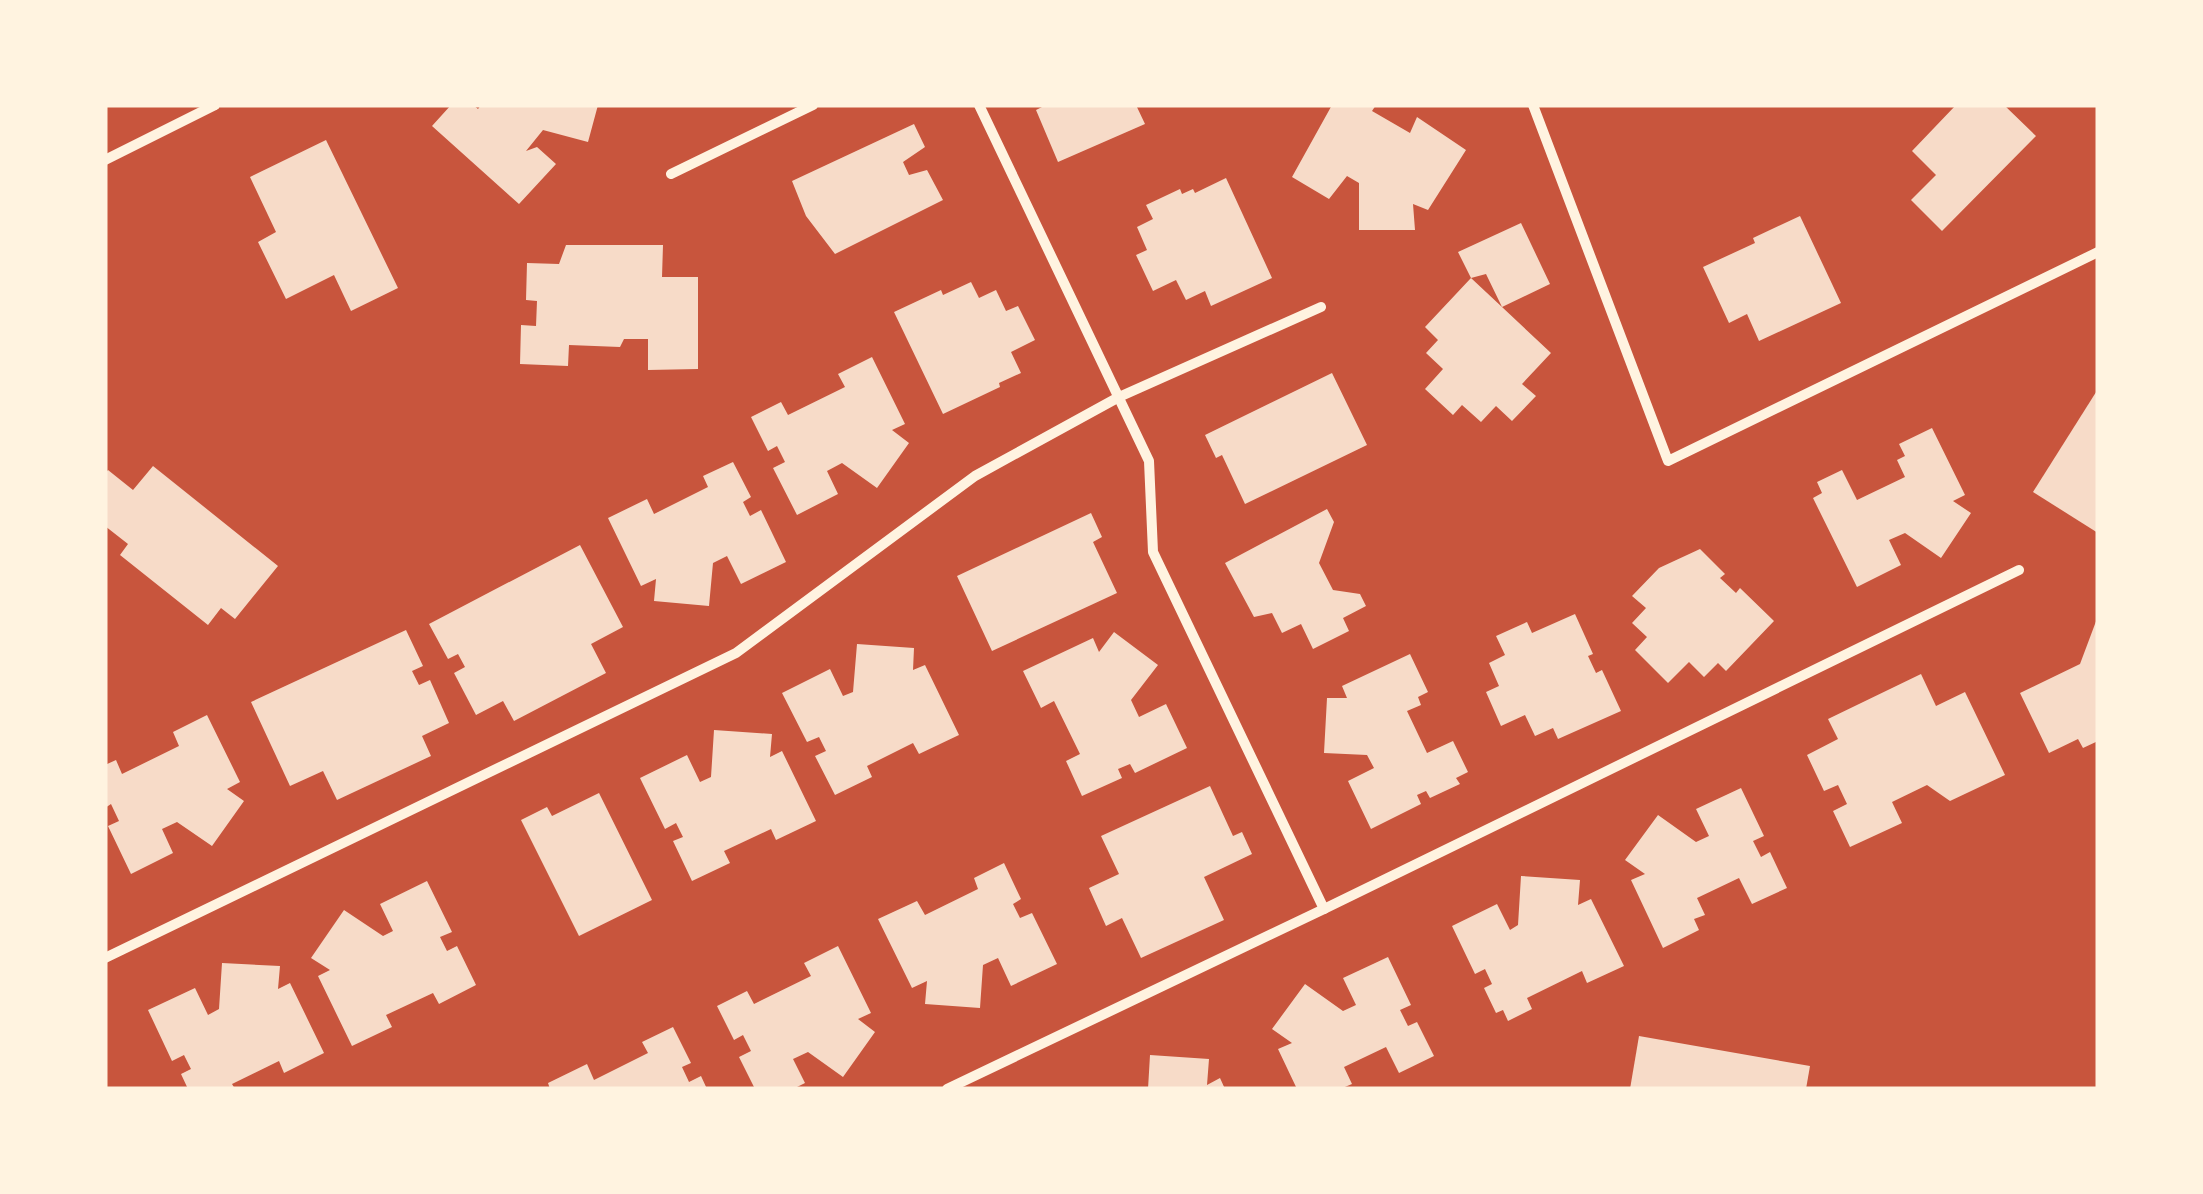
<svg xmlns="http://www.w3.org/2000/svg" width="2203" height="1194" font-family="'Varela Round',sans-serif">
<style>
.building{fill:#f7dbc8}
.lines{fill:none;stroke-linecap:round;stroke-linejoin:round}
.minor{stroke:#fff3e0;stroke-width:10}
</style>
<rect width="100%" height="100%" fill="#c8553d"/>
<g class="building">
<path d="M451,105h22l5,4 3,-4h117l-10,37 -45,-12 -17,21 11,-4 19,17 -37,40 -87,-78z"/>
<path d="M1041,105h95l9,19 -87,38 -22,-52 6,-3z"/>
<path d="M1332,105h44l-4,6 38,22 7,-16 49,33 -38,60 -15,-6 2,26h-56v-47l-12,-7 -18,23 -37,-22z"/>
<path d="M1956,105h48l32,31 -94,95 -31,-31 25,-25 -24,-24z"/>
<path d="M914,124l11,23 -22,15 6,13 18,-5 16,30 -108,54 -29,-38 -14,-35z"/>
<path d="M326,140l72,148 -47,23 -17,-36 -48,24 -28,-57 18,-10 -26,-55z"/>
<path d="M1226,178l46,100 -61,28 -6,-15 -19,9 -10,-20 -23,11 -17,-36 11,-5 -10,-23 16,-8 -7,-14 34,-16 2,5 11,-5 2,4z"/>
<path d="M1800,216l41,87 -82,38 -12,-27 -18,9 -26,-56 52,-24 -2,-5z"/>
<path d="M1521,223l29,61 -48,23 49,46 -29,31 14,12 -24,25 -16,-15 -15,16 -19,-17 -9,10 -28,-26 18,-20 -17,-16 12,-13 -13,-13 46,-49 31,29 -16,-33 -15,4 -13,-26z"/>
<path d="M566,245h97l-1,32h36v92l-50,1v-31h-24l-4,8 -51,-2 -1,21 -48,-2 1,-39 15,1 1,-25 -11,-1 1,-37 32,1z"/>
<path d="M971,282l8,16 17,-8 10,21 12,-5 17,34 -24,12 10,21 -22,10 1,4 -57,27 -49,-102 47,-22 2,5z"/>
<path d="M872,357l33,67 -13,6 17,13 -32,45 -35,-25 -15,8 11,23 -41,21 -24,-47 12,-6 -8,-16 -9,5 -17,-34 30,-15 7,13 57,-28 -7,-13z"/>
<path d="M1332,373l35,72 -122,59 -23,-49 -6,3 -11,-23z"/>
<path d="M2098,389v144l-65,-41z"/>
<path d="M1932,428l33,67 -12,6 18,12 -30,45 -36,-25 -16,7 12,25 -44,22 -44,-89 9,-5 -5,-11 25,-12 15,30 48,-23 -8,-17 8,-4 -6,-12z"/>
<path d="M733,462l18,35 -8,5 7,14 11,-6 25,52 -45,22 -14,-28 -14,7 -4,43 -55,-5 2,-22 -15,7 -33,-68 39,-19 7,15 54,-27 -5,-11z"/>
<path d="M153,466l125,100 -43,53 -14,-11 -13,17 -88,-70 8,-11 -23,-18v-52l3,-4 25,20z"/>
<path d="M1327,509l7,13 -15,41 14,27 27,4 6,12 -23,12 6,13 -36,18 -12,-25 -19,9 -10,-20 -18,4 -29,-54z"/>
<path d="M1091,513l11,24 -9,5 24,51 -125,58 -35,-75z"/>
<path d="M580,545l43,82 -32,17 15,29 -92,48 -11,-20 -27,14 -22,-42 11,-6 -7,-13 -10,5 -19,-35z"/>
<path d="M1700,549l25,25 -5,4 16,15 4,-5 34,33 -48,50 -8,-8 -14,14 -15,-15 -21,21 -33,-33 12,-13 -15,-14 14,-15 -14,-12 27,-28z"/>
<path d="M1575,614l18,40 -5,2 8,17 6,-3 19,41 -63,28 -5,-11 -18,8 -10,-21 -24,11 -15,-34 13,-6 -10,-23 16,-8 -9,-19 31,-14 5,11z"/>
<path d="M2098,616v125l-15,7 -5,-9 -29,14 -29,-60 60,-29z"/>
<path d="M406,630l17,36 -11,5 7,14 11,-5 19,43 -27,13 9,20 -94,44 -14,-29 -33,15 -39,-84z"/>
<path d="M1114,632l44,33 -27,35 8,17 27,-13 21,44 -52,25 -5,-9 -12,5 4,9 -40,18 -16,-35 14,-7 -26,-53 -13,7 -18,-37 70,-33 6,14z"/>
<path d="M857,644l57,4 -1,22 12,-5 34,70 -40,19 -6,-11 -46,23 5,11 -37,18 -20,-39 11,-5 -7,-14 -12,5 -25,-49 48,-24 13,27 10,-4z"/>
<path d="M1410,654l18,38 -10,5 3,8 -14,6 20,42 26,-12 15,31 -12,6 4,6 -30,14 -4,-7 -9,4 4,9 -50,25 -23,-48 26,-13 -7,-13 -43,-2 3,-55h20l-5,-12z"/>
<path d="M1921,674l15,32 29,-14 40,83 -55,26 -23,-16 -35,17 10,21 -52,24 -17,-36 14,-7 -9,-19 -14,6 -17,-36 31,-16 -10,-20z"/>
<path d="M207,715l33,67 -13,7 17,12 -32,45 -35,-24 -15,7 11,24 -42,21 -23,-48 11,-5 -8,-17 -6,4v-43l11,-5 6,14 57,-28 -6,-14z"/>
<path d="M714,730l58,4 -2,23 12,-6 34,70 -40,19 -5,-11 -47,22 6,12 -38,18 -19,-40 10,-4 -7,-14 -11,6 -25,-51 47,-23 13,27 11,-5z"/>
<path d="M1210,786l23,50 9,-4 10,22 -48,23 20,43 -83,38 -19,-40 -16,8 -17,-38 30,-14 -18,-38z"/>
<path d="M1741,788l23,48 -11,5 8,16 9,-5 17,36 -35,16 -13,-26 -42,20 8,17 -11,4 5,11 -36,18 -32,-68 14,-6 -20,-14 33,-45 38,27 13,-6 -13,-27z"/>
<path d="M599,793l53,107 -73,36 -58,-116 26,-13 5,9z"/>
<path d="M1004,863l17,36 -8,5 7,14 12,-5 25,51 -46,22 -13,-28 -15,7 -3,43 -55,-4 2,-23 -15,7 -34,-69 39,-18 8,14 53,-26 -4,-11z"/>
<path d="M1521,876l59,4 -2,25 13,-6 33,67 -37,17 -5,-12 -55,27 5,11 -24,12 -5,-11 -7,3 -12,-25 8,-4 -7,-15 -10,5 -23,-48 45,-22 13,26 8,-5z"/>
<path d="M427,881l25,51 -12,5 7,14 10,-5 19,39 -37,19 -6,-11 -47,22 6,12 -40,19 -34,-70 12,-6 -19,-12 33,-48 39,26 10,-5 -13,-27z"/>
<path d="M838,946l33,67 -13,6 17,13 -32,45 -35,-25 -15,7 12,24 -12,6h-38l-16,-32 12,-6 -8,-16 -9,5 -17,-34 30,-15 7,13 57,-28 -7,-13z"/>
<path d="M1388,957l23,48 -11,5 8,16 9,-4 17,34 -35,17 -13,-26 -42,20 8,17 -12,5h-43l-19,-40 14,-6 -20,-14 33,-45 38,27 13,-6 -13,-27z"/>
<path d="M222,963l58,3 -2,23 12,-6 34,70 -40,20 -5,-12 -47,23 3,5h-47l-7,-15 10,-5 -7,-14 -12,6 -24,-51 47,-22 13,27 11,-6z"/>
<path d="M673,1027l18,36 -9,4 7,15 12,-6 6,13h-157l-2,-6 39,-19 7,16 54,-27 -6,-11z"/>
<path d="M1639,1036l171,30 -4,23h-176z"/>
<path d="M1150,1055l59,4 -2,26 13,-7 5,11h-77z"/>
</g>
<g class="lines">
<g class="minor">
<path d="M979,105l170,356 4,91 171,357"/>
<path d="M1533,105l135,356 430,-209"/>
<path d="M105,160l110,-55"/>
<path d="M671,174l142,-69"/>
<path d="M105,958l631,-305 239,-177 144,-79 202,-90"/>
<path d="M947,1089l377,-180 695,-339"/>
</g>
</g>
<rect width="2203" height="1194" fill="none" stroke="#fff3e0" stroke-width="215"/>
</svg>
